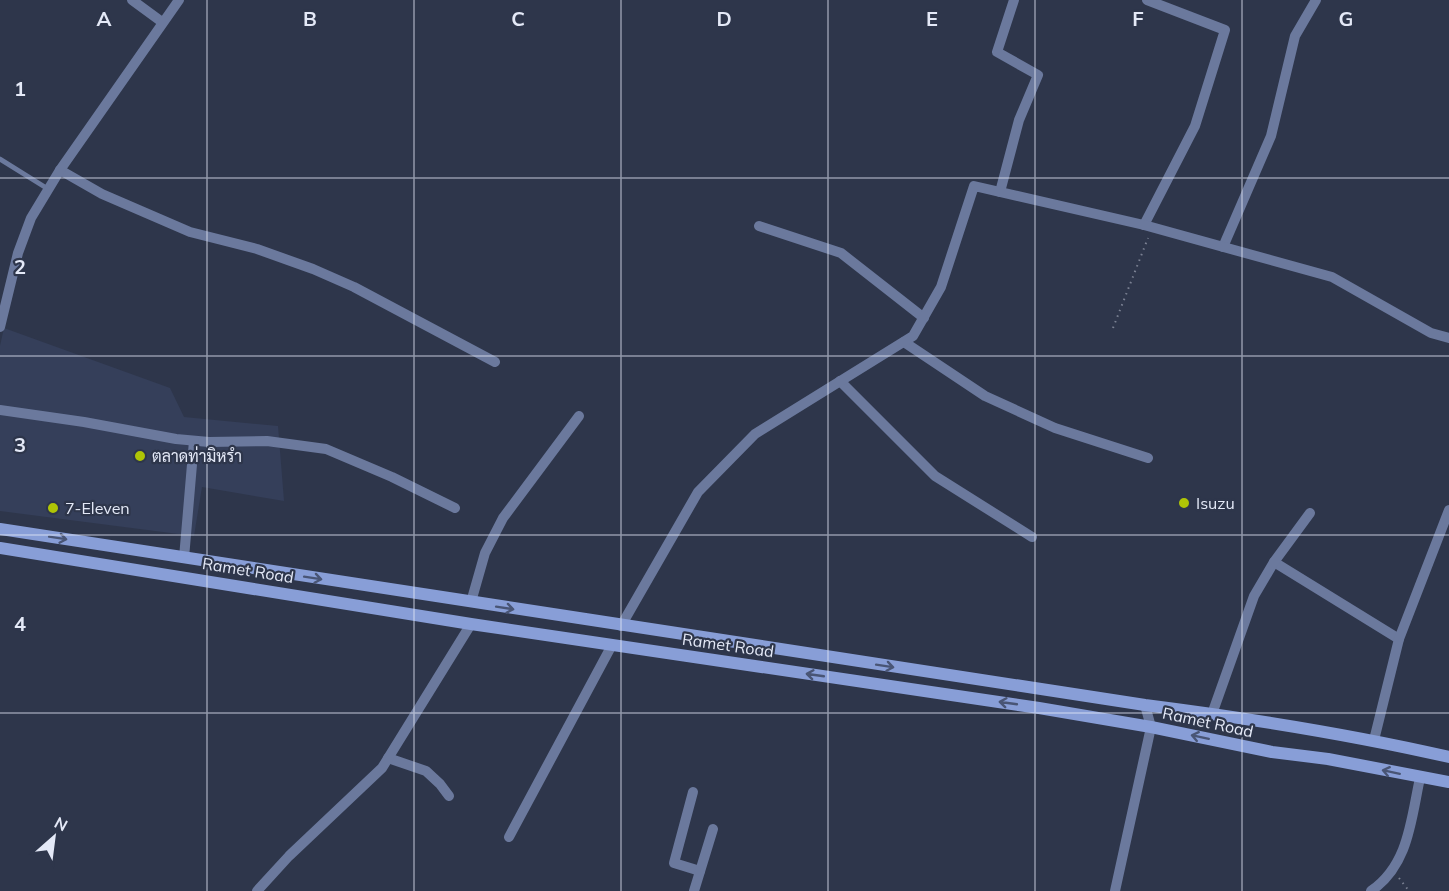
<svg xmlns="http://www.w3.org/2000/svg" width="1449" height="891" font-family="Mulish,Sarabun,sans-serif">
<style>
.built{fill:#353f5a}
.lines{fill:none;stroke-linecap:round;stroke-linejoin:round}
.path{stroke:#7b8193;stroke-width:2;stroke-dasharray:1.5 4.5;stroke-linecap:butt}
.lane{stroke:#6b799d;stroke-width:5}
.street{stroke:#6b799d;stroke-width:10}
.secondary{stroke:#889ed7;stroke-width:12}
.oneway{stroke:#495575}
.grid{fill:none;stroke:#e4e9f7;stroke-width:1.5;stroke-opacity:0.55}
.poi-dot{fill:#afc506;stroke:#2e364b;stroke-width:2}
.labels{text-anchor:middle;stroke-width:4.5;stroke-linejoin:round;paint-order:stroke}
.poi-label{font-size:16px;fill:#e4e9f7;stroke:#2e364b;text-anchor:start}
.street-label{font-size:16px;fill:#e4e9f7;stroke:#2e364b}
.grid-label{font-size:20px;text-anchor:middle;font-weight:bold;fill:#e4e9f7;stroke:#2e364b;stroke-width:4.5;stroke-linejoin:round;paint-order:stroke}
</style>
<rect width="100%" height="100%" fill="#2e364b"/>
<path class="built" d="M4,328l166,60 14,29 94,9 6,75 -82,-14 -8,49 -194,-25v-165z"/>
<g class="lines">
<g class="path">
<path d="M1113,328l35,-90"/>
<path d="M1399,878l10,13"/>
</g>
<path class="lane" d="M0,159l48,30"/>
<g class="street">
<path d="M132,0l30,22"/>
<path d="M60,170l42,24 88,38 67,17 56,20 41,18 141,75"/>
<path d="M1000,192l19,-72 19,-45 -41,-23 17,-52"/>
<path d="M1144,225l51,-99 30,-96 -78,-30"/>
<path d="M759,226l82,27 83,65"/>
<path d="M1223,247l48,-111 24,-100 21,-36"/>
<path d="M0,327l18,-74 13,-35 29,-48 119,-170"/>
<path d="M904,342l81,54 70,32 93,30"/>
<path d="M840,381l95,95 97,61"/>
<path d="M0,410l84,12 92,17 33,3 58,-1 59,8 66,28 63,31"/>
<path d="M184,558l10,-117"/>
<path d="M1274,562l125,77"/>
<path d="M471,602l14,-49 18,-35 76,-102"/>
<path d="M621,626l77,-134 57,-58 158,-98 28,-49 33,-101 170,39 188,52 99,56 18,5"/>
<path d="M1212,714l42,-118 20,-34 36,-49"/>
<path d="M1374,740l25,-101 50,-129"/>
<path d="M388,758l38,13 14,13 9,12"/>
<path d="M693,792l-19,71 26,8"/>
<path d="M509,837l103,-192"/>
<path d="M257,891l32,-35 93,-88 89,-144"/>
<path d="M694,891l19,-62"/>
<path d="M1115,891l36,-164 -6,-22"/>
<path d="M1371,891c38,-26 40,-72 49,-113"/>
</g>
<g class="secondary">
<path d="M0,529l1145,176c102,13 204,29 304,52"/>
<path d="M0,548l471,76 568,84 112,19 121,25 56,7 121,23"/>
</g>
</g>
<defs><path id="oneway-shaft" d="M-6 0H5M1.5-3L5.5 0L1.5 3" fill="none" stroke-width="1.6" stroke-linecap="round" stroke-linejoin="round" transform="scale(1.5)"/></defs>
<g class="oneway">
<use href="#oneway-shaft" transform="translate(58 538) rotate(9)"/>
<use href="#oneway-shaft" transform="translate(313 578) rotate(9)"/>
<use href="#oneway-shaft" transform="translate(505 608) rotate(9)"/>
<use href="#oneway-shaft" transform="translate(885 666) rotate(9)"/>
<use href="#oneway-shaft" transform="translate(815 675) rotate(-172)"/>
<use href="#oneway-shaft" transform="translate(1008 703) rotate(-172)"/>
<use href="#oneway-shaft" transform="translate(1200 737) rotate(-168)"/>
<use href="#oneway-shaft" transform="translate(1391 772) rotate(-168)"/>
</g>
<path class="grid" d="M207,0v891M414,0v891M621,0v891M828,0v891M1035,0v891M1242,0v891M0,178h1449M0,356h1449M0,535h1449M0,713h1449"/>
<g class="poi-dot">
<circle cx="140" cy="456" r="6"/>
<circle cx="1184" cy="503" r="6"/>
<circle cx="53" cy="508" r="6"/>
</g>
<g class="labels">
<g class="poi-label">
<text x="152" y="462">ตลาดท่ามิหรำ</text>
<text x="1196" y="509">Isuzu</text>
<text x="65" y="514">7-Eleven</text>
</g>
<g class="street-label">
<text transform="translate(248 570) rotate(9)" y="6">Ramet Road</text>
<text transform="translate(728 645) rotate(8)" y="6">Ramet Road</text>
<text transform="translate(1208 722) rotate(12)" y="6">Ramet Road</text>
</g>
</g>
<g class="grid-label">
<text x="104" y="26">A</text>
<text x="310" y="26">B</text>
<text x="518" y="26">C</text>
<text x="724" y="26">D</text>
<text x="932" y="26">E</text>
<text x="1138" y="26">F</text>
<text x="1346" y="26">G</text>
<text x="20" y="96">1</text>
<text x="20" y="274">2</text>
<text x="20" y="452">3</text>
<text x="20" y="631">4</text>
</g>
<g transform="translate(54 837) rotate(28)" stroke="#2e364b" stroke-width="4.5" paint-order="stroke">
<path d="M0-4.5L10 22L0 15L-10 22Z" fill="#e4e9f7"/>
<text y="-9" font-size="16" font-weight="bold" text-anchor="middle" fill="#e4e9f7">N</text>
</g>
</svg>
